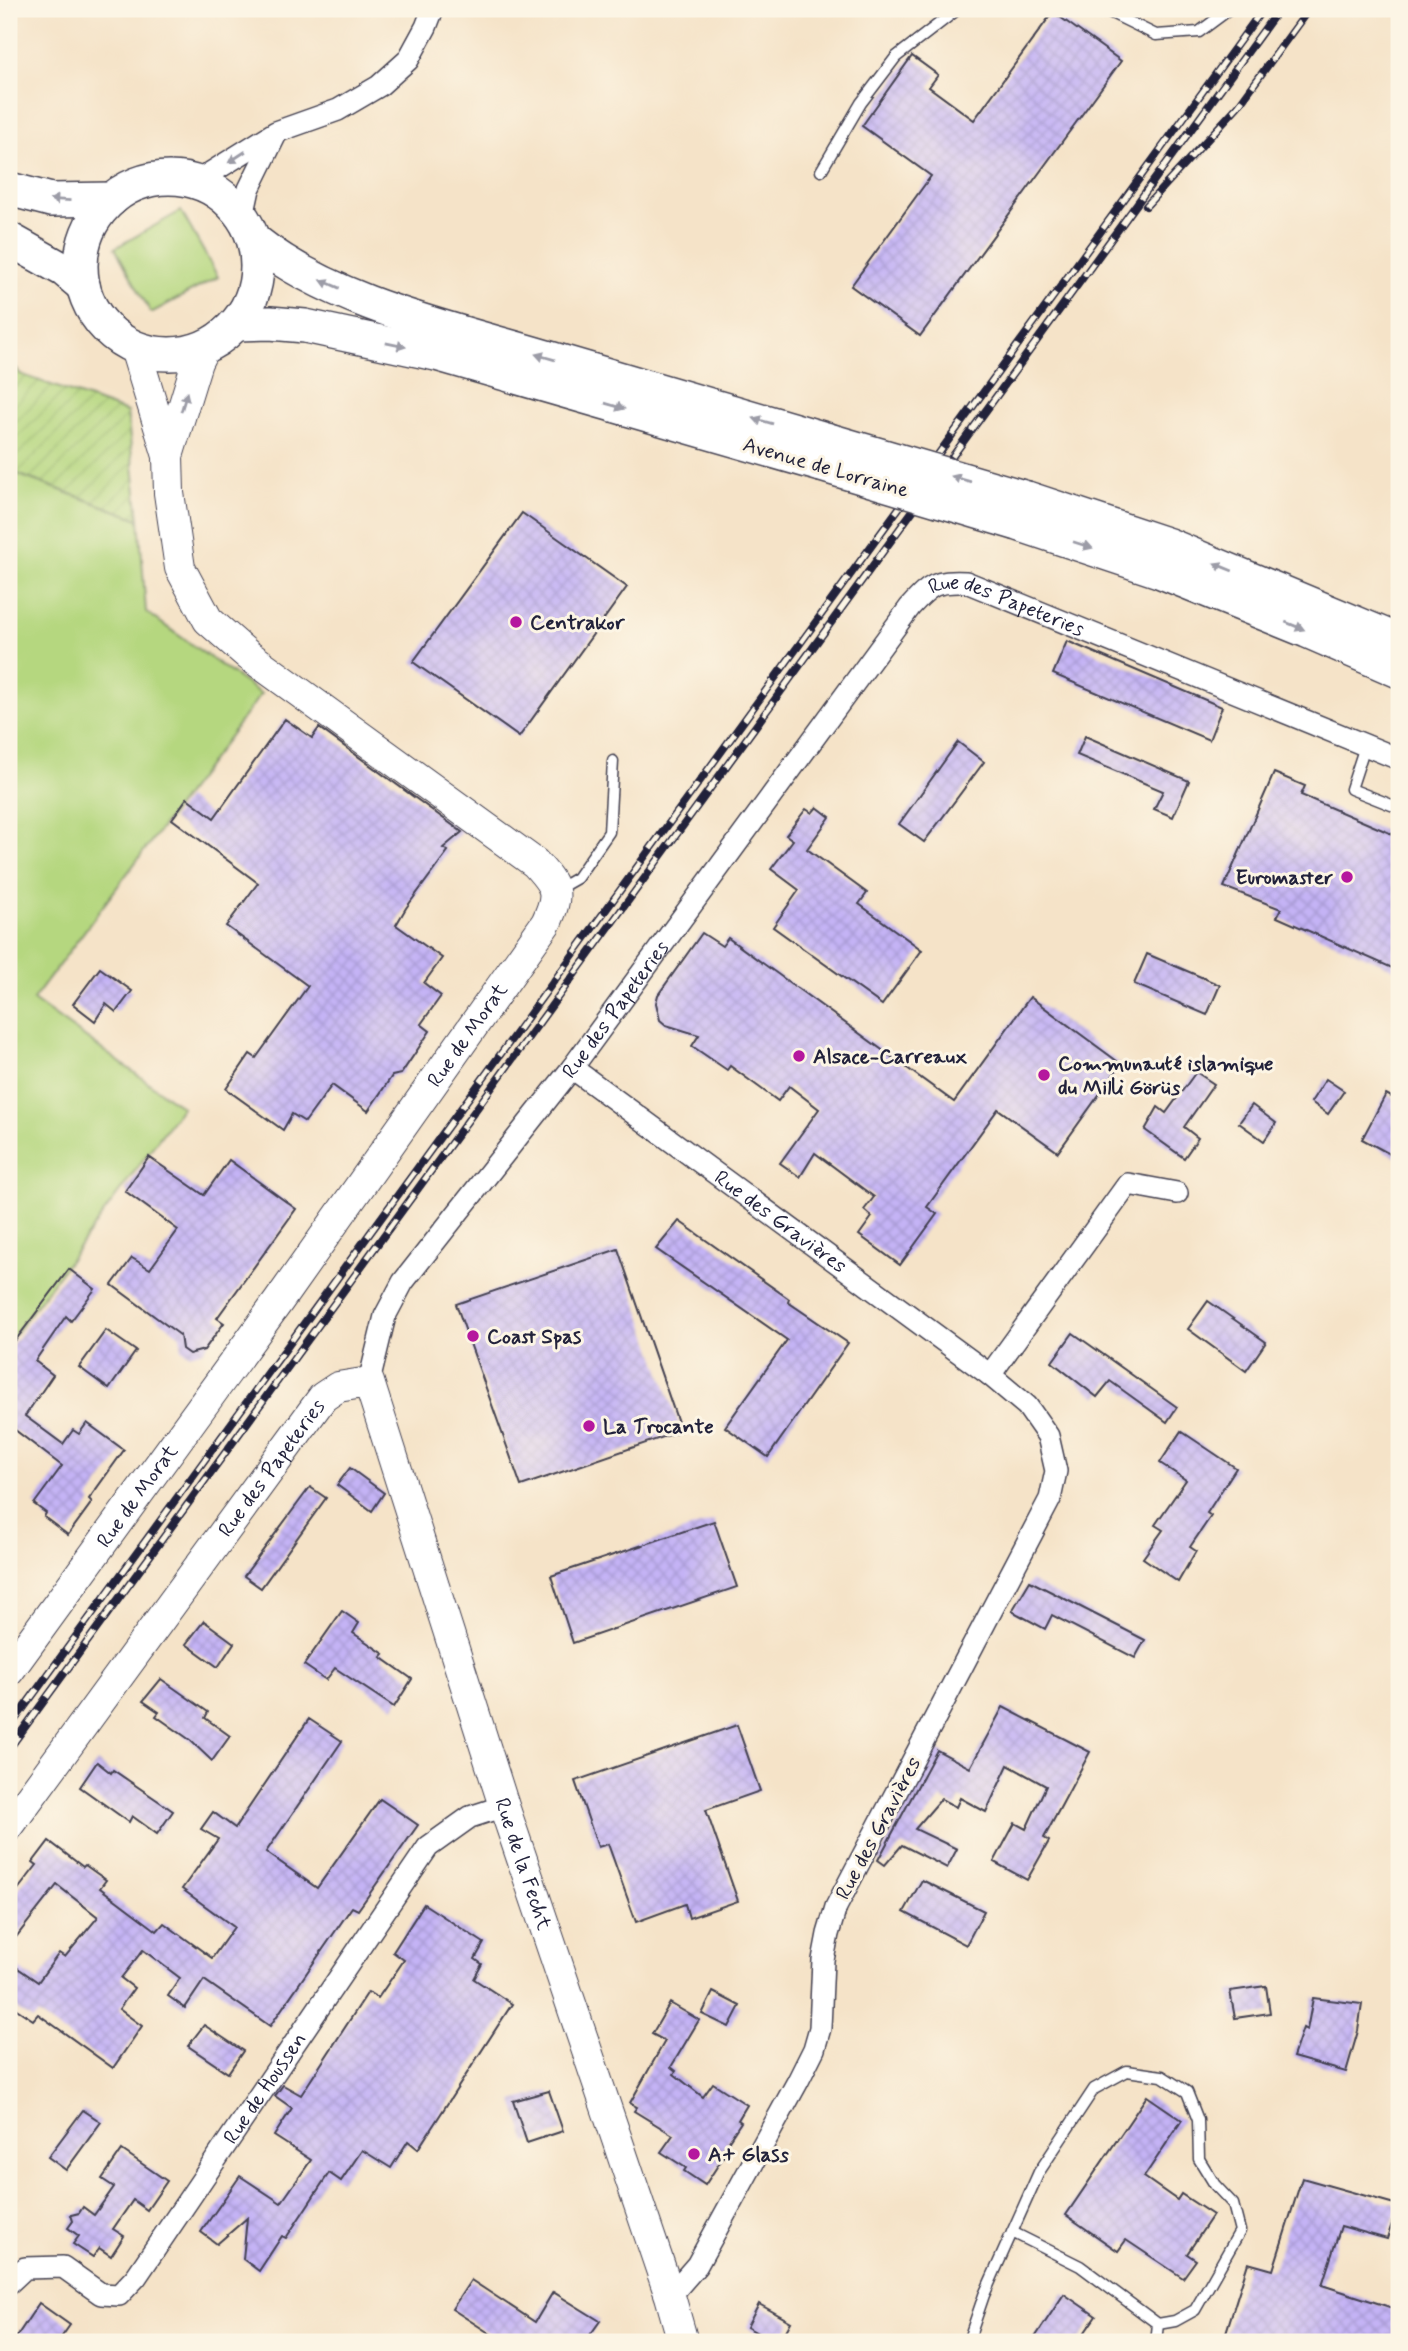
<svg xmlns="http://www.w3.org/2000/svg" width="1408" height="2351" font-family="Mynerve,sans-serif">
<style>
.green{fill:#b5d77f;stroke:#6c7c5d;stroke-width:2}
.garden{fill:url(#garden-furrows);stroke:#6c7c5d;stroke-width:2}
.building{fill:url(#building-cross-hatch)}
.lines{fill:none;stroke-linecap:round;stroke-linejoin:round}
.lane-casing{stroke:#423f50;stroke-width:13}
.street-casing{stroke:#423f50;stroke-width:24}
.secondary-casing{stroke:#423f50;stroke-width:32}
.primary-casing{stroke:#423f50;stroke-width:36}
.lane{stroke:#fff;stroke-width:10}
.street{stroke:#fff;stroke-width:21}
.secondary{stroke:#fff;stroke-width:30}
.primary{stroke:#fff;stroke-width:33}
.rail-casing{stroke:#22223b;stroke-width:8}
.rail{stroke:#fcf5e5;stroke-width:5;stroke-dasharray:16;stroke-linecap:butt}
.primary-bridge-casing{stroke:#423f50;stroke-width:36;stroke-linecap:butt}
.primary-bridge{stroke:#fff;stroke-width:33}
.oneway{fill:#9c9ca7}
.poi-dot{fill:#b5179e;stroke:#fcf5e5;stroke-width:2.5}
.labels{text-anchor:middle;stroke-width:6;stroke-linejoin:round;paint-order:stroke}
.street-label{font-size:21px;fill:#22223b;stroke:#fcf5e5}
.poi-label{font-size:21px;font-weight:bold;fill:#22223b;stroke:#fcf5e5;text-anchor:start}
</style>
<defs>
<pattern id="garden-furrows" width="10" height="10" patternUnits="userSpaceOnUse" patternTransform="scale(1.75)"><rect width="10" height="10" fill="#b5d77f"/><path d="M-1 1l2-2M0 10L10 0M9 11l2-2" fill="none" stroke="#9bb86f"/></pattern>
<pattern id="building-cross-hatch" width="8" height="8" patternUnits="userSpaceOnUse" patternTransform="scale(1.75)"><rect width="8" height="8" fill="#c4b3f5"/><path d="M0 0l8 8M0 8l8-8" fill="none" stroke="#a89ad3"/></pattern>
</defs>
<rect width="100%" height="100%" fill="#fcf5e5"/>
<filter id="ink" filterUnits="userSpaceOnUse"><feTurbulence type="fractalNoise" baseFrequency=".0143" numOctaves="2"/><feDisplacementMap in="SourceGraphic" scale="14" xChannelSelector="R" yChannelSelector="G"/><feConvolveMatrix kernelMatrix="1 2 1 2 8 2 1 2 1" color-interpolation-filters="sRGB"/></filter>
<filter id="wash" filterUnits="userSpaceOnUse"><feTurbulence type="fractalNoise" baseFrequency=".00686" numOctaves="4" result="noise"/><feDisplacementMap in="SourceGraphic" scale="28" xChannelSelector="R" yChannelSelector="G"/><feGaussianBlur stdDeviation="1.57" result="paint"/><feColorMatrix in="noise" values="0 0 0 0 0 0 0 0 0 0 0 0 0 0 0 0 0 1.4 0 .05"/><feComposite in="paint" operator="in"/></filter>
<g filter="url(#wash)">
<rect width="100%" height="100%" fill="#f5e3c8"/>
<g class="green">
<path d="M181,211l37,66 -67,36 -36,-65z"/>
<path d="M9,471l130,48 7,93 115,82 -228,306 149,107 -173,235z"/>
</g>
<path class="garden" d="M9,359l11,15 107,38 12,107 -130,-48z"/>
<g id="blocks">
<g class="building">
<path d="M1053,12l68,49 -201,275 -69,-50 80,-110 -69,-50 50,-70 26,19 -9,12 45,33z"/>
<path d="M522,513l105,74 -108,150 -106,-75z"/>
<path d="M1067,641l155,66 -13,33 -156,-66z"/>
<path d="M285,719l27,19 7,-10 143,104 -19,16 5,3 -42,57 -10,17 46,33 -18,25 17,13 -20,28 9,7 -29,43 -9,2 -24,35 -36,-26 -27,37 -13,-8 -9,16 -57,-41 24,-35 6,4 52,-72 -82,-60 32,-43 -86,-64 15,-21 27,20z"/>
<path d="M1085,736l104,45 -16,36 -19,-8 9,-18 -86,-36z"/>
<path d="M958,742l26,20 -60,80 -25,-18z"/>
<path d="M1274,773l31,13 -4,9 98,42v134l-122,-54 4,-8 -57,-22z"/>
<path d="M817,807l13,10 -23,32 60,44 -8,11 63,46 -40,55 -109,-78 26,-37 -28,-21 22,-29 -7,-5 20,-26 6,4z"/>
<path d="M702,933l20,13 6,-8 226,164 76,-105 91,67 -63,88 -60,-43 -71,98 10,7 -37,51 -41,-30 13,-18 -8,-7 10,-13 -59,-44 -15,24 -20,-14 39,-54 -30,-23 -11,15 -48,-35 -3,4 -35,-24 7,-11 -33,-10 -6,-5 -4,-17 2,-8z"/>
<path d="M1147,954l73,31 -13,30 -73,-31z"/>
<path d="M100,968l32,23 -16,21 -10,-8 -11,17 -22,-17z"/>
<path d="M1196,1072l18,12 -30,43 14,11 -14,20 -39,-28 13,-23 8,6z"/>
<path d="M1326,1079l18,12 -16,23 -17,-12z"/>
<path d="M1386,1094l13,7v58l-37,-20z"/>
<path d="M1252,1105l24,18 -12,18 -25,-18z"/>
<path d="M149,1157l55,38 25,-35 67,49 -79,109 7,5 -20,27 -15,4 -7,-5 -2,-14 -68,-50 20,-27 18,11 28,-39 -53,-39z"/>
<path d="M679,1221l110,78 -1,3 60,41 -80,114 -43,-30 62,-87 -131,-91z"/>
<path d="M618,1249l63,182 -160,55 -65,-182z"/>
<path d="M69,1269l26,20 -24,32 -5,-5 -31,45 18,14 -28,41 38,28 10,-14 6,4 8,-11 37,27 -35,49 3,3 -24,33 -24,-18 2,-4 -12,-9 28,-38 -47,-36 -6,9v-90z"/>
<path d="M1208,1301l58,41 -20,29 -58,-42z"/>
<path d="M106,1330l30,21 -27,38 -30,-22z"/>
<path d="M1073,1333l104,74 -10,15 -57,-41 -13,16 -45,-35z"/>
<path d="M1181,1431l55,37 -29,45 4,3 -21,31 6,4 -18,31 -35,-24 20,-28 -8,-5 31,-45 -26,-17z"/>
<path d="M350,1468l34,25 -12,18 -35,-26z"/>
<path d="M310,1487l16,11 -65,90 -17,-12z"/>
<path d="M714,1521l23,66 -164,56 -22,-67z"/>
<path d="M1030,1581l115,59 -10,18 -83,-43 -7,14 -33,-18z"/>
<path d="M342,1611l17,12 -6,10 31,21 -3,3 31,22 -18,28 -59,-39 -9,12 -22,-15z"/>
<path d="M204,1621l30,22 -16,24 -32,-23z"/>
<path d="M161,1679l47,33 -3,6 25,18 -18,25 -22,-21 -34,-24 3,-4 -16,-11z"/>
<path d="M1003,1707l87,45 -46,86 5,3 -22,39 -33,-18 21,-39 11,6 20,-43 -38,-21 -22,47 -26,-14 -4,9 -15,-8 -26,30 42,20 -10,19 -45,-23 -17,20 -7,-5 59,-110 33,18z"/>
<path d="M309,1719l33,22 -76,111 51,36 63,-89 38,26 -60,85 -6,-3 -82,119 -66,-46 -19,28 -17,-12 12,-18 -37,-28 -22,28 13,10 -15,21 23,17 -29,42 -75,-54 -5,6 -24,-16v-42l29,20 21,-29 6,4 33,-40 -41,-32 -48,61v-59l7,5 21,-27 -4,-3 16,-21 34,26 2,-2 21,15 -6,8 57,43 7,-8 48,35 22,-31 -52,-38 36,-50 -17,-10 12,-17 22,16z"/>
<path d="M737,1725l23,66 -54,19 32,91 -49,17 -4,-14 -49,18 -28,-78 -10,3 -23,-66z"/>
<path d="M97,1762l14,11 2,-3 60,41 -16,23 -25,-18 -3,6 -49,-35z"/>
<path d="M922,1880l62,31 -18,34 -62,-33z"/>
<path d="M424,1904l60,39 -9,16 7,5 -8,15 38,25 -94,145 -10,-8 -17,27 -29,-18 -21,31 -12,-8 -43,65 -4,-2 -23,35 -16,-12 4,-41 -30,26 -16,-12 39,-56 41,27 30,-43 -37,-24 18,-28 -17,-12 8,-11 18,10 67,-103 10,6 26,-38 -11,-8z"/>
<path d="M1266,1986l4,27 -35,5 -5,-27z"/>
<path d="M713,1992l27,14 -11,21 -27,-13z"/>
<path d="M1313,1998l49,6 -4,27 -12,41 -53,-15 10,-29 4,2z"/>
<path d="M670,2003l29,17 -28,47 5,4 -2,3 29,23 10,-14 34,22 -9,15 3,2 -21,32 4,2 -19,29 -21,-14 2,-3 -25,-16 12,-17 -39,-24 3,-4 -7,-4 35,-62 -13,-7z"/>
<path d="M204,2025l39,26 -15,22 -40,-27z"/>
<path d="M549,2091l14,40 -36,12 -14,-42z"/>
<path d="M1147,2096l35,24 -38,57 33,23 4,-6 32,21 -26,39 9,6 -13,18 -57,-38 -8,11 -52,-36z"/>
<path d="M83,2110l18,12 -35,48 -18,-13z"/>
<path d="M122,2150l45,31 -20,29 -14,-10 -20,29 11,7 -13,20 -12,-8 -6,9 -20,-13 6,-8 -11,-8 5,-7 -2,-6 8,-2 4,-6 11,8 20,-28 -12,-8z"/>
<path d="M1302,2178l96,27 -11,34 -46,-13 -19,59 77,25v32h-176l25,-79 25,7z"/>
<path d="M471,2280l64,42 18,-30 47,29 -15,21h-82l-51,-33z"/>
<path d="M1064,2294l32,22 -18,26h-46z"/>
<path d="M39,2303l31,22 -12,17h-45z"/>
<path d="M759,2304l32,18 -11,20h-7l-26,-15z"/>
</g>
</g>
</g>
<g filter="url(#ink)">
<use href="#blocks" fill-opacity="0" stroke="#423f50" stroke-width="2"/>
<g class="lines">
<defs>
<g id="lane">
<path d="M1103,9l53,26 43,-3 31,-23"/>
<path d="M821,171l40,-68 35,-46 62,-48"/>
<path d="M1365,746l-14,43 48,19"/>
<path d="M556,890l21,-12 32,-46 4,-71"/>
<path d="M968,2342l16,-47 55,-123 55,-83 33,-18 35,5 25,16 11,28 1,39 16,26 18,19 7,27 -45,79 -20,11 -17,3 -78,-58 -68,-34"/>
<path d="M1156,2342l2,-18"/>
</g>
<g id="street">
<path d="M196,182l80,-50 62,-22 41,-24 29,-26 18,-33 7,-18"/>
<path d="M243,217l6,-28 27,-55"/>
<path id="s1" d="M572,1068l418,307 37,31 21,30 8,35 -6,28 -214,408 -8,27 -5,26 -3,68 -6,21 -16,32 -101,184 -27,31"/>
<path d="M990,1375l138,-191 49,9"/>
<path id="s2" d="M369,1382l16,-66 18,-34 169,-214 338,-461c21,-23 25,-26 56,-25l433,177"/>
<path id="s3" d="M9,2283l16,-15 38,-1 38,27 18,1 17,-18 292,-430 42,-30 34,-11"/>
</g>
<g id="secondary">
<path d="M168,456l29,-94 7,-14"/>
<path id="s4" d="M9,1671l269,-369 268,-379c14,-30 11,-36 -11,-60l-287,-208 -40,-35 -28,-52 -11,-75 -1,-37 -33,-108"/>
<path id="s5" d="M9,1826l314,-429 15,-10 31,-5 135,424 166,490 13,46"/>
</g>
<g id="primary">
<circle cx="169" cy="266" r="88"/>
<path d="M9,189l42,11 61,-1"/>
<path d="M9,239l55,31 19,16"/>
<path d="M254,240c76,61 186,86 279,113 98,29 197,58 296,87"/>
<path d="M236,324l34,-1 35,3 131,28 385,111"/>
<path d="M1027,498l142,47 230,96"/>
<path d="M1018,524l141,47 148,60 92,40"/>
</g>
</defs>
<use href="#lane" class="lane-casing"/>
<use href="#street" class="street-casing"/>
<use href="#secondary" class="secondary-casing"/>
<use href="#primary" class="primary-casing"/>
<use href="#lane" class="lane"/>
<use href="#street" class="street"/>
<use href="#secondary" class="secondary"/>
<use href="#primary" class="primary"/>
<defs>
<g id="rail">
<path d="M1146,206l92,-100 71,-97"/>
<path d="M9,1728l1254,-1719"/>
<path d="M9,1749l1270,-1740"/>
</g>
</defs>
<use href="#rail" class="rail-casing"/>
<use href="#rail" class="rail"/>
<defs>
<g id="primary-bridge">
<path d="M829,440l198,58"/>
<path d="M821,465l197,59"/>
</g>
</defs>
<use href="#primary-bridge" class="primary-bridge-casing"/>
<use href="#primary-bridge" class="primary-bridge"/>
</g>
<defs><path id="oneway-solid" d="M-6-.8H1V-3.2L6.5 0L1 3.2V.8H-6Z" transform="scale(1.75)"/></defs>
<g class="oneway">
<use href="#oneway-solid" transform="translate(237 157) rotate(147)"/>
<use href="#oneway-solid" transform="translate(60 200) rotate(-177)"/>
<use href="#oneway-solid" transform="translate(330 284) rotate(-157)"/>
<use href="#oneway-solid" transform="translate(396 345) rotate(12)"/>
<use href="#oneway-solid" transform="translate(545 357) rotate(-164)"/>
<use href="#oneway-solid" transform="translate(184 402) rotate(-73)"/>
<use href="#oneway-solid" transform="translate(615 406) rotate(16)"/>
<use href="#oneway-solid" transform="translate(763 421) rotate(-164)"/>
<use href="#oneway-solid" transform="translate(961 479) rotate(-164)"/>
<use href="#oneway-solid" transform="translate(1083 545) rotate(18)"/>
<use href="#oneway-solid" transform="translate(1223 567) rotate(-158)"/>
<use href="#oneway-solid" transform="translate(1295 626) rotate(22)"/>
</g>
</g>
<g class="poi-dot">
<circle cx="516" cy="622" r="7"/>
<circle cx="1347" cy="877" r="7"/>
<circle cx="799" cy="1056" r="7"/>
<circle cx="1044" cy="1075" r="7"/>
<circle cx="473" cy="1336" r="7"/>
<circle cx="589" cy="1426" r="7"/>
<circle cx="694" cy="2154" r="7"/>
</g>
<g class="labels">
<g class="street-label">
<text transform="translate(826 467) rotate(16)" y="7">Avenue de Lorraine</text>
<text dy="7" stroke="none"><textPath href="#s2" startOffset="1060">Rue des Papeteries</textPath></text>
<text dy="7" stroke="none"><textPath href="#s2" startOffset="452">Rue des Papeteries</textPath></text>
<text dy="7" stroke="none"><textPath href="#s4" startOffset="784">Rue de Morat</textPath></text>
<text dy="7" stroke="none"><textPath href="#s1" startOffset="259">Rue des Gravières</textPath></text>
<text dy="7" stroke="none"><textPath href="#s5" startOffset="444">Rue des Papeteries</textPath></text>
<text dy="7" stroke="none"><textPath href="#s4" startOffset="217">Rue de Morat</textPath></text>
<text transform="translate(878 1828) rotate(-62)" y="7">Rue des Gravières</text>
<text dy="7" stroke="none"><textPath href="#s5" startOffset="1087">Rue de la Fecht</textPath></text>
<text dy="7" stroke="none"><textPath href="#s3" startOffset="378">Rue de Houssen</textPath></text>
</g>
<g class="poi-label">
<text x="530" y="629">Centrakor</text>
<text x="1333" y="884" text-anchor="end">Euromaster</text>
<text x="813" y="1063">Alsace-Carreaux</text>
<text x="1058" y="1070">Communauté islamique<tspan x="1058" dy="24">du Milli Görüs</tspan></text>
<text x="487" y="1343">Coast Spas</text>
<text x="603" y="1433">La Trocante</text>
<text x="708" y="2161">A+ Glass</text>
</g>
</g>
<rect width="1408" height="2351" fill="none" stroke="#fcf5e5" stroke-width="35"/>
</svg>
